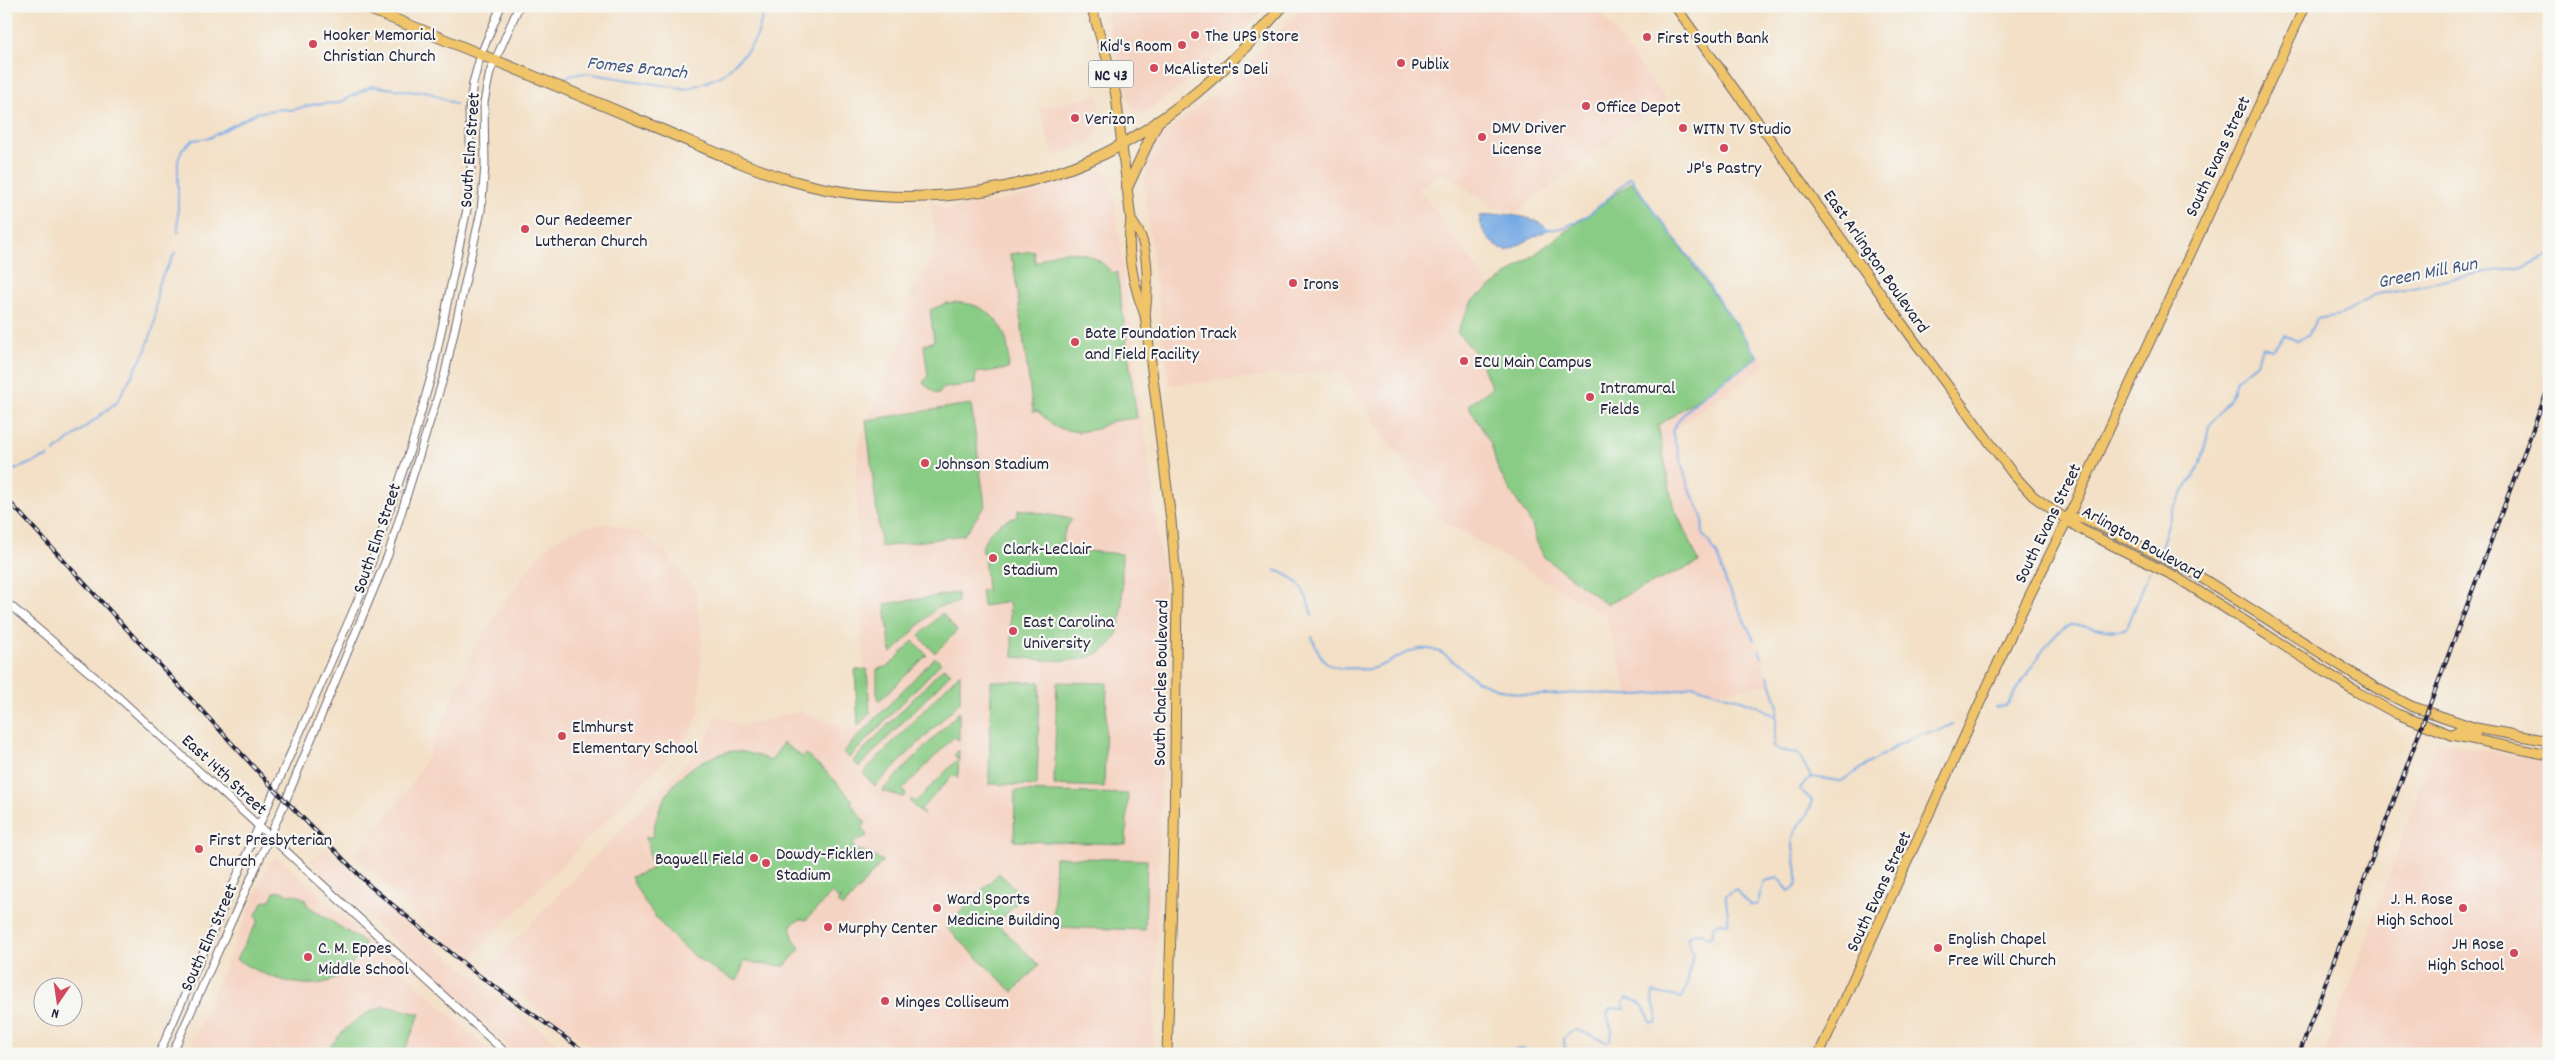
<svg xmlns="http://www.w3.org/2000/svg" width="2555" height="1060" font-family="Dekko,sans-serif">
<style>
.built{fill:#f5d3c2}
.green{fill:#89cc85;stroke:#567760}
.water{fill:#77aae4;stroke:#4c6690}
.lines{fill:none;stroke-linecap:round;stroke-linejoin:round}
.stream{stroke:#77aae4;stroke-width:2}
.minor-casing{stroke:#6b646c;stroke-width:9}
.major-casing{stroke:#6b646c;stroke-width:11}
.highway-casing{stroke:#6b646c;stroke-width:12}
.minor{stroke:#fff;stroke-width:7}
.major{stroke:#f0c469;stroke-width:9}
.highway{stroke:#f0c469;stroke-width:10}
.rail-casing{stroke:#22223b;stroke-width:4}
.rail{stroke:#f6f6f2;stroke-width:2;stroke-dasharray:5.5;stroke-linecap:butt}
.poi-dot{fill:#d1495b;stroke:#f6f6f2;stroke-width:2}
.labels{text-anchor:middle;stroke-width:4.5;stroke-linejoin:round;paint-order:stroke}
.shield{fill:#f6f6f2;stroke:#626272;stroke-width:1}
.shield-label{font-size:16px;font-weight:bold;fill:#22223b}
.poi-label{font-size:18px;fill:#22223b;stroke:#f6f6f2;text-anchor:start}
.street-label{font-size:18px;fill:#22223b;stroke:#f6f6f2}
.water-label{font-size:19px;font-style:italic;fill:#44587f;stroke:#f6f6f2}
</style>
<rect width="100%" height="100%" fill="#f6f6f2"/>
<filter id="ink" filterUnits="userSpaceOnUse"><feTurbulence type="fractalNoise" baseFrequency=".02" numOctaves="2"/><feDisplacementMap in="SourceGraphic" scale="10" xChannelSelector="R" yChannelSelector="G"/><feConvolveMatrix kernelMatrix="1 2 1 2 8 2 1 2 1" color-interpolation-filters="sRGB"/></filter>
<filter id="wash" filterUnits="userSpaceOnUse"><feTurbulence type="fractalNoise" baseFrequency=".0096" numOctaves="4" result="noise"/><feDisplacementMap in="SourceGraphic" scale="20" xChannelSelector="R" yChannelSelector="G"/><feGaussianBlur stdDeviation="1.12" result="paint"/><feColorMatrix in="noise" values="0 0 0 0 0 0 0 0 0 0 0 0 0 0 0 0 0 1.4 0 .05"/><feComposite in="paint" operator="in"/></filter>
<g filter="url(#wash)">
<rect width="100%" height="100%" fill="#f3e0c6"/>
<g class="built">
<path d="M1104,6h151l9,3 -70,68 -46,33 -11,5 -8,-14z"/>
<path d="M1304,6h292l60,82h3l8,11 -151,113 -24,-6 -50,-34 -23,17 71,97 143,-105 133,184 -94,66 30,84 1,19 14,20 9,28 34,69 11,33 -57,9 -22,-8 -10,6 -54,4 -22,-79 -161,-94 -106,-151 -170,14 -25,-201 6,-31 10,-15 67,-54z"/>
<path d="M1097,95l5,25 -10,19 -4,5 -35,12 -13,-47z"/>
<path d="M1101,170l8,6 4,12 51,393 1,70 -12,403h-551l-117,-83 212,-220 8,-10 12,-25 26,10 58,-15 53,20 11,-12 -9,-243 3,-36 44,-103 6,-40 17,-26 10,-33 -5,-37 12,8 48,-6 31,-7z"/>
<path d="M610,524l28,8 27,20 30,38 7,46 -3,74 -6,19 -11,14 -212,216 -40,-31 -75,-72 57,-72 18,-32 43,-102 56,-83 22,-24 17,-10 19,-7z"/>
<path d="M2437,741l112,21v292h-224z"/>
<path d="M326,848l62,61 184,145h-56l-207,-192z"/>
<path d="M276,856l3,2 214,196h-306l83,-193z"/>
</g>
<g class="green">
<path d="M1633,181l125,176 -100,69 15,79 26,57 -93,42 -62,-47 -7,-14 -5,-18 -27,-43 -8,-16 -6,-22 -23,-39 24,-17 -14,-32 -21,-24 15,-31z"/>
<path d="M1034,251l1,12c5,-2 9,-6 15,-8 22,-8 47,-1 62,18l5,-1 20,146 -25,3 -15,8 -19,3 -21,-4 -20,-17 -4,1 -20,-152h-2l-1,-6z"/>
<path d="M947,303c42,-5 66,26 61,66l-32,4 -1,11 -32,4 -5,7 -15,-12 5,-7 -4,-31 10,-4 -4,-31z"/>
<path d="M971,404l14,102 -21,29 -83,12 -15,-127z"/>
<path d="M1018,509l54,10 -7,11 -4,19 61,5c-1,22 2,48 -2,70 -10,48 -72,36 -107,33l-4,-55 -26,4 -2,-15 6,-1 -3,-38 -3,-1c5,-19 18,-30 36,-34z"/>
<path d="M957,593l1,10 -21,4 -46,47 -6,-50z"/>
<path d="M942,613l15,18 -22,22 -16,-17z"/>
<path d="M913,641l14,14 -48,46 -2,-4v-28l12,-3z"/>
<path d="M935,657l6,6 -92,95 -6,-6z"/>
<path d="M944,667l7,6 -92,94 -6,-6z"/>
<path d="M867,669l3,44 -12,13 -3,-56z"/>
<path d="M960,673v29l-85,84 -12,-13z"/>
<path d="M991,681l49,1 -3,104 -48,-2z"/>
<path d="M1057,682l50,1 -3,104 -50,-2z"/>
<path d="M959,712v28l-5,-3 -52,53 4,4 -3,3 -21,-6z"/>
<path d="M783,743l20,14 3,-3 25,22 22,25 -2,2 15,21 -4,4 5,8 -14,7 2,7 8,1 20,10 -40,46 -6,-4 6,-7 -4,4 -7,-7 -26,27 -5,-1 -10,5 2,13 7,12 -15,17 -26,-2 -14,-4 -8,21c-44,-18 -86,-60 -106,-104l21,-8 -6,-32h6c6,-36 24,-66 60,-80 6,-2 15,-6 22,-6 11,0 26,5 37,10z"/>
<path d="M959,750l-1,28 -5,-3 -32,34 3,4 -1,2 -14,-14 2,-2 4,3 43,-43 -4,-4z"/>
<path d="M1015,791l113,3 -2,50 -112,-3z"/>
<path d="M1055,857l92,3 -2,70 -92,-3z"/>
<path d="M999,873l24,23 -26,28 42,41 -26,27 -67,-65z"/>
<path d="M282,891l7,4 6,-1 10,5 3,7 57,37c-6,9 -12,21 -20,29 -28,26 -82,5 -109,-13l22,-38 -2,-7 7,-12 7,-2 4,-8z"/>
<path d="M385,1006l35,8 -17,40h-78c16,-23 33,-40 60,-48z"/>
</g>
<path class="water" d="M1505,214c15,3 33,3 43,16l-41,21c-16,-6 -27,-18 -27,-35z"/>
<g class="lines">
<g class="stream">
<path d="M557,81l15,-6 14,-2 101,16 22,-8 15,-7 24,-24 9,-14 8,-30"/>
<path d="M1545,230c34,1 63,-32 86,-53l7,13 56,74 64,93c-27,20 -71,43 -86,74l16,55 14,29 1,19 14,20 9,28 28,58"/>
<path d="M178,233v-72l4,-12 11,-9 16,-2 47,-25 23,-4 13,1 23,-6 23,-1 34,-17 44,6 10,-1 29,13"/>
<path d="M54,452l63,-50 28,-50 9,-26 4,-42 17,-31"/>
<path d="M6,473l43,-17"/>
<path d="M2161,547l12,-39 28,-44 8,-38 21,-27 6,-19 21,-17 5,-16 11,3 11,-15 13,6 12,-7 7,-15 24,-4 34,-20 111,-23 40,-5 24,-12"/>
<path d="M1275,570c24,7 32,23 37,46"/>
<path d="M1312,637c7,20 15,34 39,31 7,0 13,2 19,1 23,-4 39,-26 64,-19 18,5 29,24 46,32 12,5 27,10 40,12 19,3 38,0 57,-1 15,-2 30,2 45,2 16,1 57,-3 70,-10 30,11 60,14 85,33"/>
<path d="M1759,650l3,7"/>
<path d="M1768,675l10,31 -5,40 8,5 17,2 13,24"/>
<path d="M1996,708l10,-2c14,-17 45,-81 68,-81 20,0 34,10 53,3l22,-56"/>
<path d="M1508,1054c6,-5 18,-7 23,0"/>
<path d="M1565,1054l-1,-16 6,-6 8,-2 29,12 4,-2 1,-9 -5,-17 3,-6 15,1 -2,-7 4,-4c16,4 18,10 24,25h5c4,-12 -7,-21 -3,-31l29,6 4,-8 7,-37 -6,-15 5,-4 9,-1 7,5 4,-3 1,-8 7,-4 8,1c2,-10 -3,-19 -2,-29l10,-6 14,16h7l7,-24 14,-3 11,13 7,-4c5,-18 -8,-40 -1,-56 7,-14 14,-12 17,-31l-13,-11 12,-12 30,4 59,-37 20,-10 20,-4 13,-6"/>
</g>
</g>
</g>
<g filter="url(#ink)">
<g class="lines">
<defs>
<g id="minor">
<path d="M6,602l110,93 391,359"/>
<path d="M159,1054l202,-461 50,-146 22,-77 34,-161 4,-41 -2,-57 4,-28 8,-29 20,-48"/>
<path d="M172,1054l114,-254 102,-245 57,-182 36,-162 4,-45 -1,-64 6,-30 29,-66"/>
</g>
<g id="major">
<path d="M1091,6l19,62 6,28 15,124c-5,32 2,65 14,95"/>
<path d="M1675,6l238,333 100,135 20,22 47,33 96,48 181,115 40,22 55,21 97,20"/>
<path d="M1131,220c3,5 8,11 10,17 8,21 7,56 4,78l26,205 6,70 -3,249 -7,215"/>
<path d="M2068,518h16l110,55 182,115 35,18 65,22 73,13"/>
<path d="M2452,735l7,-5 17,3"/>
<path d="M1819,1054l202,-441 47,-95 237,-512"/>
</g>
<g id="highway">
<path d="M362,6c92,37 183,75 274,113 52,21 103,46 157,62 98,28 206,18 300,-22 37,-16 72,-41 103,-66 32,-26 60,-57 87,-87"/>
<path d="M1127,188l31,-67"/>
</g>
</defs>
<use href="#minor" class="minor-casing"/>
<use href="#major" class="major-casing"/>
<use href="#highway" class="highway-casing"/>
<use href="#minor" class="minor"/>
<use href="#major" class="major"/>
<use href="#highway" class="highway"/>
<defs>
<g id="rail">
<path d="M6,498l269,292 95,96 103,85 115,83"/>
<path d="M2299,1054l250,-668"/>
</g>
</defs>
<use href="#rail" class="rail-casing"/>
<use href="#rail" class="rail"/>
</g>
</g>
<g class="poi-dot">
<circle cx="1195" cy="35" r="5"/>
<circle cx="1647" cy="37" r="5"/>
<circle cx="313" cy="44" r="5"/>
<circle cx="1182" cy="45" r="5"/>
<circle cx="1401" cy="63" r="5"/>
<circle cx="1154" cy="68" r="5"/>
<circle cx="1586" cy="106" r="5"/>
<circle cx="1075" cy="118" r="5"/>
<circle cx="1683" cy="128" r="5"/>
<circle cx="1482" cy="137" r="5"/>
<circle cx="1724" cy="148" r="5"/>
<circle cx="525" cy="229" r="5"/>
<circle cx="1293" cy="283" r="5"/>
<circle cx="1075" cy="342" r="5"/>
<circle cx="1464" cy="361" r="5"/>
<circle cx="1590" cy="397" r="5"/>
<circle cx="925" cy="463" r="5"/>
<circle cx="993" cy="558" r="5"/>
<circle cx="1013" cy="631" r="5"/>
<circle cx="562" cy="736" r="5"/>
<circle cx="199" cy="849" r="5"/>
<circle cx="754" cy="858" r="5"/>
<circle cx="766" cy="863" r="5"/>
<circle cx="937" cy="908" r="5"/>
<circle cx="2463" cy="908" r="5"/>
<circle cx="828" cy="927" r="5"/>
<circle cx="1938" cy="948" r="5"/>
<circle cx="2514" cy="953" r="5"/>
<circle cx="308" cy="957" r="5"/>
<circle cx="885" cy="1001" r="5"/>
</g>
<g class="labels">
<rect class="shield" x="1088.5" y="60.5" width="45" height="27" rx="4"/>
<g class="shield-label">
<text x="1111" y="80">NC 43</text>
</g>
<g class="poi-label">
<text x="323" y="40">Hooker Memorial<tspan x="323" dy="21">Christian Church</tspan></text>
<text x="1205" y="41">The UPS Store</text>
<text x="1657" y="43">First South Bank</text>
<text x="1172" y="51" text-anchor="end">Kid's Room</text>
<text x="1411" y="69">Publix</text>
<text x="1164" y="74">McAlister's Deli</text>
<text x="1596" y="112">Office Depot</text>
<text x="1085" y="124">Verizon</text>
<text x="1492" y="133">DMV Driver<tspan x="1492" dy="21">License</tspan></text>
<text x="1693" y="134">WITN TV Studio</text>
<text x="1724" y="173" text-anchor="middle">JP's Pastry</text>
<text x="535" y="225">Our Redeemer<tspan x="535" dy="21">Lutheran Church</tspan></text>
<text x="1303" y="289">Irons</text>
<text x="1085" y="338">Bate Foundation Track<tspan x="1085" dy="21">and Field Facility</tspan></text>
<text x="1474" y="367">ECU Main Campus</text>
<text x="1600" y="393">Intramural<tspan x="1600" dy="21">Fields</tspan></text>
<text x="935" y="469">Johnson Stadium</text>
<text x="1003" y="554">Clark-LeClair<tspan x="1003" dy="21">Stadium</tspan></text>
<text x="1023" y="627">East Carolina<tspan x="1023" dy="21">University</tspan></text>
<text x="572" y="732">Elmhurst<tspan x="572" dy="21">Elementary School</tspan></text>
<text x="209" y="845">First Presbyterian<tspan x="209" dy="21">Church</tspan></text>
<text x="776" y="859">Dowdy-Ficklen<tspan x="776" dy="21">Stadium</tspan></text>
<text x="744" y="864" text-anchor="end">Bagwell Field</text>
<text x="947" y="904">Ward Sports<tspan x="947" dy="21">Medicine Building</tspan></text>
<text x="2453" y="904" text-anchor="end">J. H. Rose<tspan x="2453" dy="21">High School</tspan></text>
<text x="838" y="933">Murphy Center</text>
<text x="1948" y="944">English Chapel<tspan x="1948" dy="21">Free Will Church</tspan></text>
<text x="2504" y="949" text-anchor="end">JH Rose<tspan x="2504" dy="21">High School</tspan></text>
<text x="318" y="953">C. M. Eppes<tspan x="318" dy="21">Middle School</tspan></text>
<text x="895" y="1007">Minges Colliseum</text>
</g>
<g class="street-label">
<text transform="translate(469 150) rotate(-86)" y="6">South Elm Street</text>
<text transform="translate(2217 156) rotate(-65)" y="6">South Evans Street</text>
<text transform="translate(1877 261) rotate(55)" y="6">East Arlington Boulevard</text>
<text transform="translate(2047 523) rotate(-64)" y="6">South Evans Street</text>
<text transform="translate(376 538) rotate(-71)" y="6">South Elm Street</text>
<text transform="translate(2143 542) rotate(29)" y="6">Arlington Boulevard</text>
<text transform="translate(1160 683) rotate(-89)" y="6">South Charles Boulevard</text>
<text transform="translate(225 774) rotate(43)" y="6">East 14th Street</text>
<text transform="translate(1878 891) rotate(-65)" y="6">South Evans Street</text>
<text transform="translate(208 937) rotate(-66)" y="6">South Elm Street</text>
</g>
<g class="water-label">
<text transform="translate(637 66) rotate(6)" y="7">Fomes Branch</text>
<text transform="translate(2427 271) rotate(-11)" y="7">Green Mill Run</text>
</g>
</g>
<rect width="2555" height="1060" fill="none" stroke="#f6f6f2" stroke-width="25"/>
<g transform="translate(58 1002) rotate(193)"><circle r="24" fill="#f6f6f2" stroke="#a1a1a9"/>
<path d="M0-4L9 19L0 12L-9 19Z" fill="#d1495b"/>
<text y="-8" font-size="14" font-weight="bold" text-anchor="middle" fill="#22223b">N</text>
</g>
</svg>
